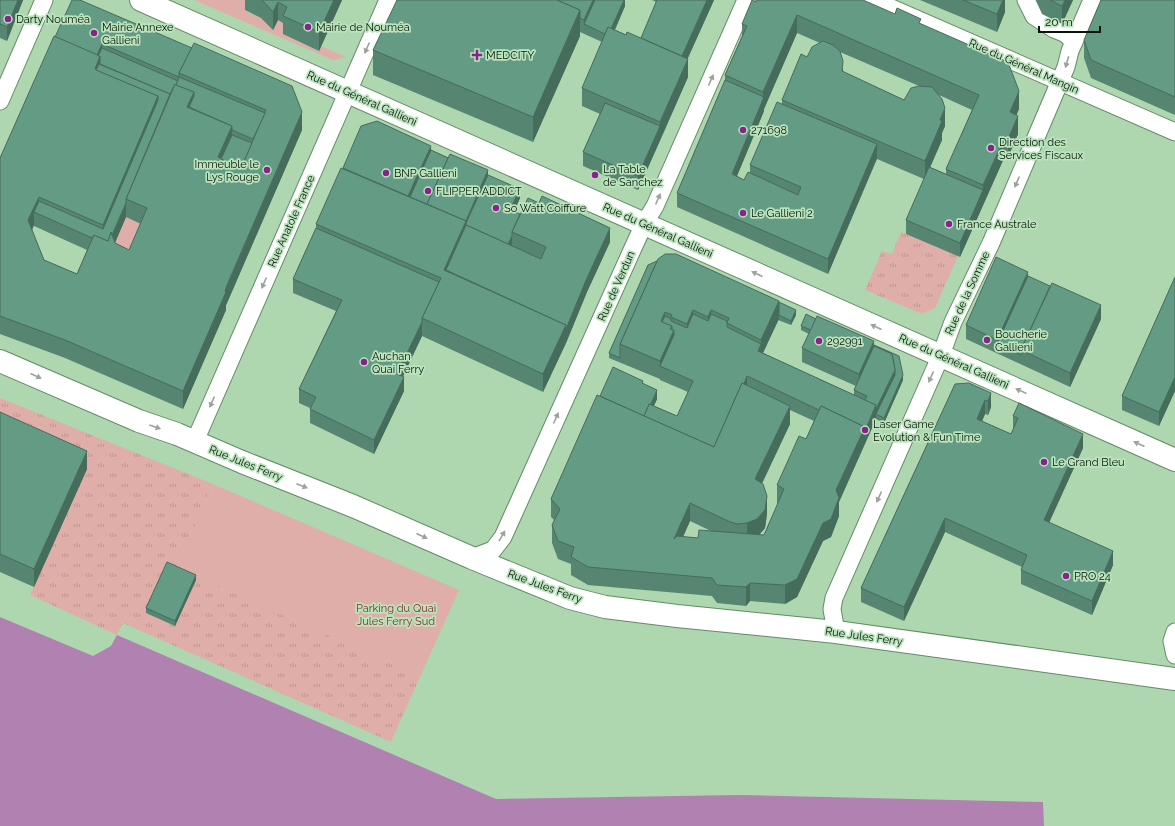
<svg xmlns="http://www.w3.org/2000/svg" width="1175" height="826" font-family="Raleway,sans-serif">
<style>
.green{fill:#dfaea8}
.park{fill:url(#park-tufts)}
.water{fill:#b181b2}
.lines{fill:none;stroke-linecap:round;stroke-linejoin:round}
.minor-casing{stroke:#648a67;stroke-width:19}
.primary-casing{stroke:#648a67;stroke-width:24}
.minor{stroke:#fff;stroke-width:17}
.primary{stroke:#fff;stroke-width:22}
.wall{fill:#568572;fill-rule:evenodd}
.shaded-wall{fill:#466c5c}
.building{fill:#649b84;stroke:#466c5c}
.oneway{fill:#9ca29d}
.poi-dot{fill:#87238b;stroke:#bbe4bd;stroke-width:1.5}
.labels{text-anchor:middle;stroke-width:3.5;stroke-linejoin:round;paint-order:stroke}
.poi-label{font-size:11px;fill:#081609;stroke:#bbe4bd;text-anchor:start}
.street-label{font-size:11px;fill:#081609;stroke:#bbe4bd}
.park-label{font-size:11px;fill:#822b27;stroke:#bbe4bd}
</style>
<defs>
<pattern id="park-tufts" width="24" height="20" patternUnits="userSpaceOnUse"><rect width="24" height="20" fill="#dfaea8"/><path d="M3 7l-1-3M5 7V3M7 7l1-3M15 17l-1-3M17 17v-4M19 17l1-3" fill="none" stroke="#be958f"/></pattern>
</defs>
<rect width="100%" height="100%" fill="#aed7b0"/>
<g class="green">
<path d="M194,0h56l-5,11 16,7 12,11 5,-9 9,5 -4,9 35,17 3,-5 25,11 -13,3z"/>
<path d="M126,217l21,10 -18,41 -18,-17z"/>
<path d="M213,484l246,106 -39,87 -243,-110z"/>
</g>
<g class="park">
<path d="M901,232l57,24 -23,52 -13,6 -57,-24 17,-39 10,3z"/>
<path d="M0,398l213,86 -36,83 243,110 -29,65 -268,-119 -6,12 -87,-40 53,-118 -83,-47z"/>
</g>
<path class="water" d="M0,617l93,39 18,-10 6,-11 379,164 243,-4 304,7 1,24h-1044z"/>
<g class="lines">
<defs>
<g id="minor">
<path d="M873,0l302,132"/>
<path d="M1026,0l8,16 20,13 12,5 8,8"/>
<path d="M0,101l44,-101"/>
<path d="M195,441l193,-441"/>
<path d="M472,558l21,-8 10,-13 130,-289 11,-24 11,-18 91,-206"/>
<path d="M836,632l-4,-23 2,-11 107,-243 12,-33 38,-79 75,-176 4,-16 22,-51"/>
<path d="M1175,632l-3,9 3,14"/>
</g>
<g id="primary">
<path d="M141,0l1034,460"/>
<path d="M0,361l139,60 38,13 65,28 111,44 119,52 98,40 35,9 72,9 159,16 339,47"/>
</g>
</defs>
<use href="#minor" class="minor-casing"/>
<use href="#primary" class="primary-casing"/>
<use href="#minor" class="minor"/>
<use href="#primary" class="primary"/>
</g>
<g class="wall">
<path d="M0,0h23l-16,41 -7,-3z"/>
<path d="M80,0l222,130 -75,173 -1,2v5l-43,99 -118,-51 -65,-24v-176l55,-121zM126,217l15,7 -12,26 -14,-7zM34,225v1l53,24 -10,24 -33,-14 -12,-30z"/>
<path d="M245,0h97l-23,51 -36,-17v-11l-5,-3 -5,10 -12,-12 -16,-8z"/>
<path d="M625,0v6l-10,24 11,5 15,3 15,-36 -4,-2h62l-26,58v19l-28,64 -22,49 -55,-24v-14l17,-38 -18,-8v-18l20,-46 -22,-10v4l-47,106 -160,-67v-25z"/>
<path d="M920,0h85v12l-8,20z"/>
<path d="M1036,0h37l-11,24 -20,-10z"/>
<path d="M1175,0v115l-84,-37 -7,-20v-18z"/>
<path d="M756,2l139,12 26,10 98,85 -3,6 2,19 -10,23 -3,-1 -45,101 -54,-23v-14l18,-41 -47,-20 -49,115 -151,-67v-14l48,-113v-5l17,-39v-12zM797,33l23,10 -13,14 -25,43v4l-32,61v9l-6,6 -7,-4 27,-65v-2zM840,52l79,34 -15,14 -61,-28zM939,95l33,15 -26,59v5l-16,-7 12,-27v-7l3,-7z"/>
<path d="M431,150l57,25 32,23 -6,14 6,2 90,28 -23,50 -21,51 -23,49 -121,-56 -19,41 1,14 -30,63 -64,-31v-15l-11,-5v-14l37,-78 -43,-18v-14l23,-51v-4l27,-56z"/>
<path d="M648,265l131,37 17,13 -5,10 -13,-5 -15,33 91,42v-5l2,-4 -54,-24v-14l7,-14 -8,-4v-4l73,19 29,35 -19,43 -8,-4 -37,83v14l-8,21 -8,4 -26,56 -12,7 -35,-3 -4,5 -29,-3 -5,-7 -124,-11 -17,-10v-11l-13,-5 -6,-16v-18l2,-5 -3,-3v-18l49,-103 43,-13 14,16 -3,7 23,10 11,-24 -28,-12v-1l-51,-21v-5zM790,410l24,11 -8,18 -29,46v18l1,1 -14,31h-5l6,-7 2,-14 -5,-30 28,-60zM690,521l21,10 -13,7 -15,-1z"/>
<path d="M1028,276l73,43 -31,68 -104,-48v-14z"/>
<path d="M1175,277v114l-16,35 -37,-16v-14z"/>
<path d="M955,384l36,9v14l-3,8 -3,-1 -3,7 29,13 2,-4v-14l70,32 -34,74 64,43 -21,50 -71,-31v-14l1,-3 -77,-35 -41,89 -43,-19v-14z"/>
<path d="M0,412l87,57 -53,118 -34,-15z"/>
<path d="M196,580l-21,46 -29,-13v-5z"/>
</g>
<g class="shaded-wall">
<path d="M18,0h5l-16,41v-14z"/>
<path d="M334,0h8l-23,51v-19z"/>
<path d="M593,0h6l-15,24v-4z"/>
<path d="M624,0h1v6l-17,39v-9z"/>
<path d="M707,0h7l-33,73v-14z"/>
<path d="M1003,0h2v12l-8,20v-18z"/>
<path d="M1065,0h8l-11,24v-18z"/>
<path d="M278,2v18l-5,10v-18z"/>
<path d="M580,10v26l-47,106v-25z"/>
<path d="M797,15v18l-33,76v2l-32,77v-14l31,-75v-7z"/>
<path d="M102,44v14l-3,17 -4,-2v-15z"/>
<path d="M688,59v18l-28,63 -22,50v-14l22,-49v-5z"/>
<path d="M843,61v18l-1,-8z"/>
<path d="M1019,91v18l-9,22v-19z"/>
<path d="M194,92v18l-7,-3z"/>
<path d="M158,96v19l-55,128v-18z"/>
<path d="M945,108v18l-3,7v7l-17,39v-18l15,-41z"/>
<path d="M302,112v18l-75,173 -1,2v5l-43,99v-18l42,-100z"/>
<path d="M1018,116v18l-10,23v-18z"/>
<path d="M232,126v18l-11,24 -3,-11z"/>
<path d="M1005,137v19l-45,101v-14l23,-53v-5z"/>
<path d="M877,144v14l-49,116v-15z"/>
<path d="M431,146v14l-21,46 -4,-6z"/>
<path d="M488,170v15l-39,91 -5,-6z"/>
<path d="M520,189v9l-10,22v-10z"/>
<path d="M39,197v17l-5,-2v13l-6,14v-19z"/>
<path d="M126,203v14l-18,42v-14z"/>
<path d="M610,228v14l-23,50 -21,51 -23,49v-18z"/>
<path d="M512,236v9l-5,3z"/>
<path d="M1028,272v14l-31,58v-4z"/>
<path d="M779,301v18l-18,38 -3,-6 3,-6v-5z"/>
<path d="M1101,305v14l-31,68v-14z"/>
<path d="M693,310v18l-6,14v-18z"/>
<path d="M711,310v18l-3,7v-18z"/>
<path d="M796,310v5l-5,10v-4z"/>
<path d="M665,312v15l-4,-6z"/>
<path d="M422,322v14l-25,52v-14z"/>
<path d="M674,330v19l-14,17v-5z"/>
<path d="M874,341v14l-15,33v-14z"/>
<path d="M895,370v10l-19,34v5l-37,83v14l-8,21 -8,4 -26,56 -12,7v-19l38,-62 13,-33 29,-63z"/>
<path d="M903,375v5l-19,43v-5z"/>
<path d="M747,376v14l-33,61z"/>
<path d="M404,377v14l-30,63v-14z"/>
<path d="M1175,377v14l-16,35v-14z"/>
<path d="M657,390v9l-10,22 -3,-1z"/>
<path d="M991,393v14l-3,8v-14z"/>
<path d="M985,400v14l-8,19v-14z"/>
<path d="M790,406v18l-35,73v-18z"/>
<path d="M1083,434v14l-39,86v-14z"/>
<path d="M87,451v18l-53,118v-18z"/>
<path d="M767,496v18l-2,14 -8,9 -10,4v-18z"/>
<path d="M690,503v18l-16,36v-18z"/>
<path d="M945,518v14l-41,89v-14z"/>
<path d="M1113,551v14l-21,50v-14z"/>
<path d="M196,575v5l-21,46v-5z"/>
<path d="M750,583v18l-4,5v-19z"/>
</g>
<g class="building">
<path d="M0,0h18l-11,27 -7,-3z"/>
<path d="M72,0h8l112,48 -13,25v4l-77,-33 -5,11 -42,-18z"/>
<path d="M262,0h72l-15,32 -36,-16 4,-9 -9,-5 -5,10z"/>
<path d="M397,0h160l23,10 -47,107 -160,-67z"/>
<path d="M557,0h36l-9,20 -4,-2v-8z"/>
<path d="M595,0h29l-13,29 -3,-2 -3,7 -21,-10z"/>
<path d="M657,0h50l-25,56 -41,-18z"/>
<path d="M752,0l4,2 1,-2h106l32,14 2,-6 24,11 -2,4 89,39 11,29 -9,21 8,4 -10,23 -3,-2 -22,48 -37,-16 33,-74 -182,-80 -34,77 -38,-17 22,-49 -5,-2z"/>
<path d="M963,0h40l-6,14z"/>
<path d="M1050,0h15l-3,6z"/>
<path d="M1101,0h74v97l-84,-37 -7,-20z"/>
<path d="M608,27l18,8 1,-3 61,27 -28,63 -78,-34z"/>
<path d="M54,36l46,20 -5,13 63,27 -55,129 -64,-28 -11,23 16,40 33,14 17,-39 14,6 3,-9 4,11 14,7 18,-42 -21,-9 49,-115 19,8 -7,15 45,19 -14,31 23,11 25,-58 -87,-37 15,-30 98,43 10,26 -75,173 -2,6 1,1 -43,99 -118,-51 -65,-24v-158z"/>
<path d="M823,41l10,4 7,6 3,10 -1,10 62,29 7,-12 8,-2 13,1 10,12 3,9 -5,12 2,1 -17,40 -143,-61 19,-46 6,3 5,-10z"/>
<path d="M102,48l76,33 -2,4 -1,-1 -5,10 -70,-30v-8h-2z"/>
<path d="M99,64l71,30 -44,105v4l-14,32 -1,-3 -3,9 -14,-6 -2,3 -58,-26 5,-11 64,28 55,-129v-4l-62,-26z"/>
<path d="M179,77l86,36 -12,26 -21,-9v-4l-43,-19 5,-11v-4l-18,-7z"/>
<path d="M725,80l39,17 -32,77 12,6 4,-8 50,23 3,-8 -51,-22 27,-63 100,42 -49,115 -151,-66z"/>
<path d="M605,103l55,23 -22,50 -55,-24z"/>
<path d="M377,121l54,25 -23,50 -65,-28 18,-42z"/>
<path d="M232,135l20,8 -11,25 -20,-9z"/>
<path d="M431,150l17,8 -21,46 -17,-7z"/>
<path d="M450,154l38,16 -22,51 -39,-17z"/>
<path d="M929,167l54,23 -23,53 -54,-23z"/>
<path d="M341,168l125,53 -22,49 122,55 -23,49 -121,-56 19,-40 -125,-54z"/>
<path d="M488,175l32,14 -10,21 10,4 -8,18v4l-4,8 -42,-19v-2z"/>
<path d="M542,196l68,32 -23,50 -21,51v-4l-120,-55 20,-45 75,34 5,-12 -34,-15 16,-34 11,5z"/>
<path d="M316,228l123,54 -17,36v4l-25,52 7,3 -30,63 -64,-31 6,-12 -17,-8 43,-89 -49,-21z"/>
<path d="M665,254h11l103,47 -18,39 -34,-17 2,-5 -18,-8 -3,7 -15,-7 -6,14 -16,-7 1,-2 -7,-3 -4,9 11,5 -2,3 4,1 -14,31 -40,-17 38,-85z"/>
<path d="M996,257l32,15 -31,68 -31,-15z"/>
<path d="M657,261l-37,83v14l-11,-5 39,-88z"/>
<path d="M1028,276l22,10 -29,64v5l-24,-11z"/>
<path d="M1175,277v100l-16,35 -37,-16z"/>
<path d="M1052,283l49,22 -31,68 -49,-23z"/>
<path d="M779,302l17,8 -5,11 -12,-6z"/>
<path d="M693,314l15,7 3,-7 16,7v6l34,17 -3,7 118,54 -11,26v-4l-44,-21 -2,4 -72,-34 -3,8 -2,-1 -28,64 -70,-31 5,-12 28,12 16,-35 -33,-15 14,-31v-5h-2v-4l-10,-4 3,-6 6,3v2l16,7z"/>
<path d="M806,314l10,5 -5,11 -10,-4z"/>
<path d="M817,316l57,25 -15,33 -57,-26z"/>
<path d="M874,345l25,11 4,19 -19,43 -8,-4 19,-39v-5l-3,-16 -18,-8z"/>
<path d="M874,346l18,8 3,16 -19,39v-4l-11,-5 2,-4 -13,-6z"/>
<path d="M613,367l30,14 -1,2 15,7 -6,14h-2l-5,12 -44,-20z"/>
<path d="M742,383l48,23 -35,73 8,5 4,12 -2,14 -8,9 -10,4 -10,1 -9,-3 -38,-18 -16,36 3,-3 21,2 1,-8 65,5 20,-46 -7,-4 22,-49 7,3 15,-33 44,21 -29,63 3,8 -8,21 -8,4 -26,56 -12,6 -35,-2 -4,4 -29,-2 -5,-7 -124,-11 -17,-10 3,-10 -16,-6 -6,-16 8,-16 -9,-10 46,-104 117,52z"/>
<path d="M969,383l22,10 -3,8 -3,-1 -8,19 34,15 7,-16 -5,-2 6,-13 64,31 -39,86 69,31 -21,50 -71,-31 6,-15 -82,-37 -41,89 -43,-19 94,-204z"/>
<path d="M0,412l87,39 -53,118 -34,-15z"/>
<path d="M167,562l29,13 -21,46 -29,-13z"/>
</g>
<defs><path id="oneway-solid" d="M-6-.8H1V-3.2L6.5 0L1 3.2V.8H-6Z"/></defs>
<g class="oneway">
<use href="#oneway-solid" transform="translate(367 48) rotate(114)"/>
<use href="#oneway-solid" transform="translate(1067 62) rotate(106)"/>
<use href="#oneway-solid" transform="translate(711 80) rotate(-66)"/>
<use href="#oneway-solid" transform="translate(1017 182) rotate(113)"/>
<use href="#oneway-solid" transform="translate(658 199) rotate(-66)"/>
<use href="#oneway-solid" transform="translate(757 274) rotate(-156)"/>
<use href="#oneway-solid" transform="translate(264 283) rotate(114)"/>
<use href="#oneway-solid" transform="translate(876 327) rotate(-156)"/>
<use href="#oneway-solid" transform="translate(36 376) rotate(24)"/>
<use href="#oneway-solid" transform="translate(931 377) rotate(114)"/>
<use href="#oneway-solid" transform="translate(1021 391) rotate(-156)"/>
<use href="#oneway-solid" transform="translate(212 402) rotate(114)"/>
<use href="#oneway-solid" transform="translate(556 418) rotate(-66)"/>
<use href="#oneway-solid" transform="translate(155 427) rotate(19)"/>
<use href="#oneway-solid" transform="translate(1139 444) rotate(-156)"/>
<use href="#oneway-solid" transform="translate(302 486) rotate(21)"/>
<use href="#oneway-solid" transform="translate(879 497) rotate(114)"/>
<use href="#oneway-solid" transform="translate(422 536) rotate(24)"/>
<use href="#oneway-solid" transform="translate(502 536) rotate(-60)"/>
</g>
<g class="poi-dot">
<circle cx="8" cy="19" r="4"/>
<circle cx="308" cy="27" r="4"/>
<circle cx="94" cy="33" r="4"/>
<path d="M475 49h4v4h4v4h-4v4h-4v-4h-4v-4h4z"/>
<circle cx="743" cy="130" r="4"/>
<circle cx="991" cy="148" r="4"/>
<circle cx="267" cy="170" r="4"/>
<circle cx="386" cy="173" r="4"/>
<circle cx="595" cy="175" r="4"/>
<circle cx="428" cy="191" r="4"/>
<circle cx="496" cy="208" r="4"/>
<circle cx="743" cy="213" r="4"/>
<circle cx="949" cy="224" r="4"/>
<circle cx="987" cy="340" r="4"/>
<circle cx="819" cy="341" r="4"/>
<circle cx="364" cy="362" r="4"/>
<circle cx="865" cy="430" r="4"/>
<circle cx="1044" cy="462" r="4"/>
<circle cx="1066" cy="576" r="4"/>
</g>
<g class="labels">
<g class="poi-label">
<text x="16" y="23">Darty Nouméa</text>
<text x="102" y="31">Mairie Annexe<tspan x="102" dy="13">Gallieni</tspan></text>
<text x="316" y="31">Mairie de Nouméa</text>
<text x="486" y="59">MEDCITY</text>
<text x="751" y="134">271698</text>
<text x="999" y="146">Direction des<tspan x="999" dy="13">Services Fiscaux</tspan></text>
<text x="259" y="168" text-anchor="end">Immeuble le<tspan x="259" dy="13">Lys Rouge</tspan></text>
<text x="603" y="173">La Table<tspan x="603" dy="13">de Sanchez</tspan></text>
<text x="394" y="177">BNP Gallieni</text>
<text x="436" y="195">FLIPPER ADDICT</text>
<text x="504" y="212">So Watt Coiffure</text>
<text x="751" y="217">Le Gallieni 2</text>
<text x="957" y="228">France Australe</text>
<text x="995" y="338">Boucherie<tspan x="995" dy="13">Gallieni</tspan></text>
<text x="827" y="345">292991</text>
<text x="372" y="360">Auchan<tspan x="372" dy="13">Quai Ferry</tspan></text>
<text x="873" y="428">Laser Game<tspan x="873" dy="13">Evolution &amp; Fun Time</tspan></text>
<text x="1052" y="466">Le Grand Bleu</text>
<text x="1074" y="580">PRO 24</text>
</g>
<g class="street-label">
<text transform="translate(1024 66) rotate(24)" y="4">Rue du Général Mangin</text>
<text transform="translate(362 98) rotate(24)" y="4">Rue du Général Gallieni</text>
<text transform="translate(291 221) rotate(-66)" y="4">Rue Anatole France</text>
<text transform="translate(658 230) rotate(24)" y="4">Rue du Général Gallieni</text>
<text transform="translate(616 286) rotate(-66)" y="4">Rue de Verdun</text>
<text transform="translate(967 293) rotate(-65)" y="4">Rue de la Somme</text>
<text transform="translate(954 361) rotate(24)" y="4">Rue du Général Gallieni</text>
<text transform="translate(246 463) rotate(22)" y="4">Rue Jules Ferry</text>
<text transform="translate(545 586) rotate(20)" y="4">Rue Jules Ferry</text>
<text transform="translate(864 636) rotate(8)" y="4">Rue Jules Ferry</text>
</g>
<g class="park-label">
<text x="396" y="612">Parking du Quai<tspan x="396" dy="13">Jules Ferry Sud</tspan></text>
</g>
</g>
<path d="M1039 26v6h61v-6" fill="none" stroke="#081609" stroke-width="2"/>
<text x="1045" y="26" font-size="12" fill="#081609" stroke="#bbe4bd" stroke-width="3" paint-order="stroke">20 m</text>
</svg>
